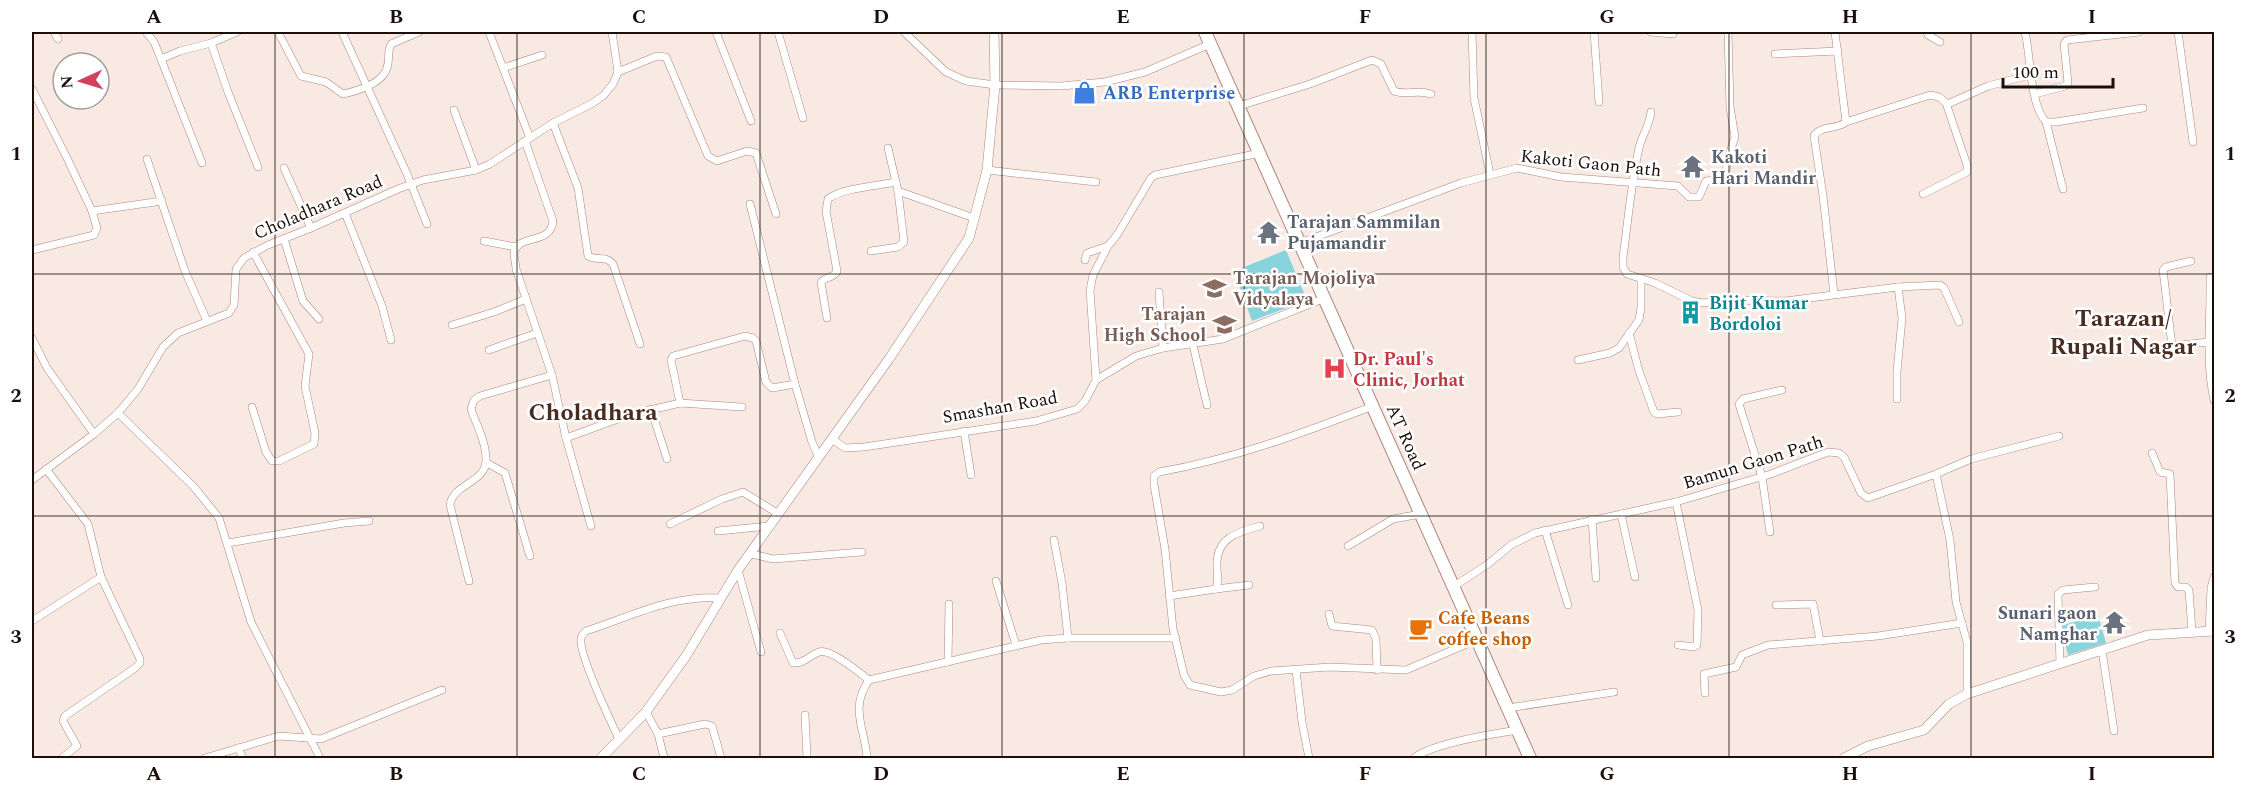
<svg xmlns="http://www.w3.org/2000/svg" width="2246" height="790" font-family="Spectral,serif">
<style>
.water{fill:#88d4dc}
.lines{fill:none;stroke-linecap:round;stroke-linejoin:round}
.street-casing{stroke:#ac877b;stroke-width:8}
.secondary-casing{stroke:#ac877b;stroke-width:10}
.highway-casing{stroke:#ac877b;stroke-width:14}
.street{stroke:#fff;stroke-width:7}
.secondary{stroke:#fff;stroke-width:9}
.highway{stroke:#fff;stroke-width:12}
.grid{fill:none;stroke:#1c0f0a;stroke-width:1.5;stroke-opacity:0.55}
.labels{text-anchor:middle;stroke-width:5;stroke-linejoin:round;paint-order:stroke}
.shop-label{font-size:18px;font-weight:bold;fill:#366cbe;stroke:#fff;text-anchor:start}
.worship-label{font-size:18px;font-weight:bold;fill:#5b616d;stroke:#fff;text-anchor:start}
.street-label{font-size:18px;fill:#1c0f0a;stroke:#fff}
.education-label{font-size:18px;font-weight:bold;fill:#785e54;stroke:#fff;text-anchor:start}
.culture-label{font-size:18px;font-weight:bold;fill:#0d838f;stroke:#fff;text-anchor:start}
.health-label{font-size:18px;font-weight:bold;fill:#be3a42;stroke:#fff;text-anchor:start}
.food-label{font-size:18px;font-weight:bold;fill:#c56008;stroke:#fff;text-anchor:start}
.district-label{font-size:24px;font-weight:bold;fill:#4a2c21;stroke:#fff}
.neatline{fill:none;stroke:#1c0f0a;stroke-width:2}
.grid-label{font-size:20px;text-anchor:middle;font-weight:bold;fill:#1c0f0a}
</style>
<rect width="100%" height="100%" fill="#f9e9e3"/>
<g class="water">
<path d="M1286,250l21,50 -55,21 -18,-50z"/>
<path d="M2098,615l8,28 -38,12 -8,-29z"/>
</g>
<g class="lines">
<defs>
<g id="street">
<path d="M54,32l4,7"/>
<path d="M146,32l8,10 7,17 19,-8 31,-8"/>
<path d="M237,32l-26,11 17,49 30,75"/>
<path d="M278,32l23,44 25,6 17,12c14,-3 39,-10 44,-26 3,-9 0,-16 4,-24l28,-12"/>
<path d="M342,32l65,142 20,50"/>
<path d="M489,32l41,106"/>
<path d="M716,32l35,89"/>
<path d="M778,32l25,86"/>
<path d="M904,32l42,40 20,9 29,4 66,1 44,-4 40,-10 65,-28"/>
<path d="M1472,32l2,66 16,76"/>
<path d="M1594,32l5,70"/>
<path d="M1651,32l22,2"/>
<path d="M1927,32l1,3 12,7"/>
<path d="M2025,32c6,24 4,71 21,90h10l87,-14"/>
<path d="M2178,32l15,110"/>
<path d="M1775,54l63,-3"/>
<path d="M161,59l41,104"/>
<path d="M503,68l39,-13"/>
<path d="M618,72l39,-16 9,1 42,99 9,5 30,-10 9,2 20,61"/>
<path d="M32,89l35,69 25,53 5,17 -3,7 -62,15"/>
<path d="M2035,94l30,-8 3,-3 -4,-39 3,-4 72,-8"/>
<path d="M1239,106l71,-22 62,-24 9,4 13,27c12,5 23,-2 37,3"/>
<path d="M454,110l22,60"/>
<path d="M1651,112c-2,15 -9,23 -12,36 -8,36 -11,73 -16,109v10l4,7 28,9 37,18 11,2 28,-3 54,1 113,-14 42,-2 4,3 15,34"/>
<path d="M1846,122l84,-27 9,2 7,6h4l38,-17 42,-11"/>
<path d="M2046,122l17,67"/>
<path d="M553,123l25,65 10,68c8,5 18,-1 25,8l27,80"/>
<path d="M525,141l28,80c-2,25 -37,12 -39,33 0,4 2,10 2,15l36,106 14,63 25,88"/>
<path d="M147,159l38,112 22,50"/>
<path d="M284,168l27,60"/>
<path d="M987,170l109,12"/>
<path d="M898,191l76,27"/>
<path d="M1923,194l44,-22v-7l-21,-62"/>
<path d="M750,204l45,180 17,58 7,16"/>
<path d="M92,211l70,-10"/>
<path d="M345,213l37,93 9,34"/>
<path d="M284,239l19,62 16,18"/>
<path d="M484,241l32,6"/>
<path d="M1300,243l161,-60 56,-15 44,9 117,9 11,11h10l7,-16 19,-2 3,-21 7,-21 -5,-30 -2,-75"/>
<path d="M871,251l27,-4 6,-5 -6,-51 -10,-43"/>
<path d="M1085,260l2,-7 21,-7 9,-11 34,-57 4,-3 105,-22"/>
<path d="M2191,261l-25,6 -3,3 9,76 37,-4"/>
<path d="M2210,277c1,41 -5,83 4,123"/>
<path d="M1159,292l4,56"/>
<path d="M1834,294l-11,-98 -9,-60c6,-11 23,-6 32,-14l-11,-90"/>
<path d="M827,318l-6,-35c3,-7 13,-4 16,-12l-11,-60 2,-12c14,-11 49,-13 68,-17"/>
<path d="M452,325l42,-13 32,-13"/>
<path d="M1629,333l10,38 15,41 3,2 21,-2"/>
<path d="M32,338l15,30 47,66"/>
<path d="M1193,345l14,60"/>
<path d="M489,350l48,-17"/>
<path d="M1578,360l32,-7 9,-5 20,-28 2,-12v-29"/>
<path d="M1096,380l-6,-90 3,-15 15,-29"/>
<path d="M1897,399v-27l5,-54 -4,-31"/>
<path d="M680,403l-9,-43 2,-4 72,-20 8,2 3,3 10,41 6,6 23,-4"/>
<path d="M1373,406c-70,27 -140,53 -214,66l-5,4v9l11,64 8,80 11,46 6,10 31,7 11,-2 22,-14 17,-5 59,-4 76,3 70,-30"/>
<path d="M252,407l14,45 6,9h7l35,-17 1,-11 -10,-47 4,-32 -56,-102"/>
<path d="M651,409l16,50"/>
<path d="M118,413l76,74 25,31 32,104 69,136"/>
<path d="M964,431l7,44"/>
<path d="M566,438l63,-23 51,-12 62,4"/>
<path d="M832,439l13,9 19,-1 172,-26 41,-12 8,-8 11,-21 40,-24 27,-8 60,-9 102,-41"/>
<path d="M2152,453l8,19 10,2 5,109 3,4h8l3,3 3,42"/>
<path d="M487,463l18,10 25,83"/>
<path d="M46,469l42,55 13,53 39,82v4l-5,5 -70,48 -2,5 14,25 -15,12"/>
<path d="M1936,474l35,-15 88,-23"/>
<path d="M32,480l62,-46 24,-21 20,-24 25,-42 15,-14 51,-20 5,-8 2,-36 8,-11 24,-13 43,-17 87,-39 25,-9 53,-10 14,-6 63,-41 38,-19 12,-8 10,-12 5,-12 -6,-40"/>
<path d="M1676,502l22,108 -1,35 -3,2 -16,-2"/>
<path d="M1621,514l14,63"/>
<path d="M1592,519l4,59"/>
<path d="M670,524l52,-25 21,-7 34,21"/>
<path d="M1545,530l23,75"/>
<path d="M718,531l52,-5"/>
<path d="M1770,532l-8,-55 -23,-73 4,-5 39,-9"/>
<path d="M1054,540l8,43 6,55"/>
<path d="M228,543l116,-20 25,-2"/>
<path d="M1348,546l45,-27 28,-5"/>
<path d="M752,554l21,5 89,-7"/>
<path d="M738,570l23,82"/>
<path d="M469,581l-19,-76c3,-22 37,-22 36,-46 0,-17 -10,-35 -15,-50l3,-9 6,-4 72,-21"/>
<path d="M996,581l20,64"/>
<path d="M1453,587l35,-23 23,-19 24,-12 141,-31 95,-28 57,-22 11,1 5,4 17,36 7,5 68,-24 14,66 6,62 11,40v52"/>
<path d="M1216,589l33,-4"/>
<path d="M1169,596l47,-7c3,-8 1,-15 1,-23 -1,-28 20,-34 43,-40"/>
<path d="M1776,605l37,-1 7,37"/>
<path d="M1329,614l3,12 40,4 4,9 1,31"/>
<path d="M32,621l69,-44"/>
<path d="M2209,632l2,-44 3,-11"/>
<path d="M780,633l13,30c11,1 17,-8 26,-11 11,-4 41,21 50,28"/>
<path d="M2102,650l12,81"/>
<path d="M948,662l1,-58"/>
<path d="M2060,664l-2,-70 5,-4 32,-3"/>
<path d="M1296,670l6,52 7,36"/>
<path d="M1705,693l-1,-19 32,-7 6,-12 26,-10 110,-9 84,-13"/>
<path d="M1508,708l106,-16"/>
<path d="M646,712l12,22 47,-10 7,2 9,32"/>
<path d="M805,715l2,43"/>
<path d="M658,734l6,24"/>
<path d="M619,739c-8,-17 -41,-86 -38,-101 1,-4 2,-4 5,-7 46,-15 85,-36 134,-33"/>
<path d="M238,748l5,10"/>
<path d="M205,758l74,-22 42,3 121,-49"/>
<path d="M867,758c-2,-30 -18,-49 2,-78l172,-40 27,-2h108"/>
<path d="M1414,758c19,-15 79,-24 104,-28"/>
</g>
<g id="secondary">
<path d="M601,758l44,-45 41,-57 52,-86 151,-211 80,-121 18,-68 8,-85 -1,-53"/>
<path d="M1844,758l24,-12 56,-16 25,-26 18,-10 181,-59 66,-4"/>
</g>
<path id="highway" d="M1205,32l325,726"/>
</defs>
<use href="#street" class="street-casing"/>
<use href="#secondary" class="secondary-casing"/>
<use href="#highway" class="highway-casing"/>
<use href="#street" class="street"/>
<use href="#secondary" class="secondary"/>
<use href="#highway" class="highway"/>
</g>
<path class="grid" d="M275,32v726M517,32v726M760,32v726M1002,32v726M1244,32v726M1486,32v726M1729,32v726M1971,32v726M32,274h2182M32,516h2182"/>
<defs>
<symbol id="shop-bare" viewBox="-9 -9 18 18"><path d="M-5-2.5h2.3a2.7 3.5 0 0 1 5.4 0H5L5.5 6h-11ZM-1.5-2.5h3a1.5 2.3 0 0 0-3 0Z" fill="#3f7fe0" stroke="#fff" stroke-width="2.5" paint-order="stroke"/></symbol>
<symbol id="temple-bare" viewBox="-9 -9 18 18"><path d="M0-6L5-2H3V0L6.5 2.5H4V6H1.5V3h-3V6H-4V2.5H-6.5L-3 0V-2H-5Z" fill="#6b7280" stroke="#fff" stroke-width="2.5" paint-order="stroke"/></symbol>
<symbol id="school-bare" viewBox="-9 -9 18 18"><path d="M0-5L7-2L0 1L-7-2ZM-4 1L0 2.5L4 1V4Q0 6-4 4Z" fill="#8d6e63" stroke="#fff" stroke-width="2.5" paint-order="stroke"/></symbol>
<symbol id="building-bare" viewBox="-9 -9 18 18"><path d="M-4-6H4V6H1V3H-1V6H-4ZM-2.5-4.3h1.7v1.8h-1.7ZM.8-4.3h1.7v1.8H.8ZM-2.5-1h1.7V.8h-1.7ZM.8-1h1.7V.8H.8Z" fill="#0f9aa8" stroke="#fff" stroke-width="2.5" paint-order="stroke"/></symbol>
<symbol id="hospital-bare" viewBox="-9 -9 18 18"><path d="M-5-5h3v3.5h4V-5h3V5h-3V1.5h-4V5h-3Z" fill="#e0444e" stroke="#fff" stroke-width="2.5" paint-order="stroke"/></symbol>
<symbol id="cafe-bare" viewBox="-9 -9 18 18"><path d="M-5.5-4.5H6V0H3Q3 3.5 0 3.5H-2.5Q-5.5 3.5-5.5 0ZM3-3.2v2h1.7v-2ZM-6 4.5H4V6H-6Z" fill="#e8710a" stroke="#fff" stroke-width="2.5" paint-order="stroke"/></symbol>
</defs>
<g fill-rule="evenodd">
<use href="#shop-bare" x="1068" y="76" width="33" height="33"/>
<use href="#temple-bare" x="1676" y="150" width="33" height="33"/>
<use href="#temple-bare" x="1252" y="216" width="33" height="33"/>
<use href="#school-bare" x="1198" y="272" width="33" height="33"/>
<use href="#building-bare" x="1674" y="296" width="33" height="33"/>
<use href="#school-bare" x="1208" y="308" width="33" height="33"/>
<use href="#hospital-bare" x="1318" y="352" width="33" height="33"/>
<use href="#temple-bare" x="2098" y="606" width="33" height="33"/>
<use href="#cafe-bare" x="1404" y="612" width="33" height="33"/>
</g>
<g class="labels">
<g class="shop-label">
<text x="1103" y="99">ARB Enterprise</text>
</g>
<g class="worship-label">
<text x="1711" y="163">Kakoti<tspan x="1711" dy="21">Hari Mandir</tspan></text>
<text x="1287" y="228">Tarajan Sammilan<tspan x="1287" dy="21">Pujamandir</tspan></text>
<text x="2097" y="619" text-anchor="end">Sunari gaon<tspan x="2097" dy="21">Namghar</tspan></text>
</g>
<g class="street-label">
<text transform="translate(1591 163) rotate(6)" y="6">Kakoti Gaon Path</text>
<text transform="translate(318 207) rotate(-23)" y="6">Choladhara Road</text>
<text transform="translate(1000 407) rotate(-10)" y="6">Smashan Road</text>
<text transform="translate(1406 437) rotate(66)" y="6">AT Road</text>
<text transform="translate(1753 462) rotate(-17)" y="6">Bamun Gaon Path</text>
</g>
<g class="education-label">
<text x="1233" y="284">Tarajan Mojoliya<tspan x="1233" dy="21">Vidyalaya</tspan></text>
<text x="1206" y="320" text-anchor="end">Tarajan<tspan x="1206" dy="21">High School</tspan></text>
</g>
<g class="culture-label">
<text x="1709" y="309">Bijit Kumar<tspan x="1709" dy="21">Bordoloi</tspan></text>
</g>
<g class="health-label">
<text x="1353" y="365">Dr. Paul's<tspan x="1353" dy="21">Clinic, Jorhat</tspan></text>
</g>
<g class="food-label">
<text x="1438" y="624">Cafe Beans<tspan x="1438" dy="21">coffee shop</tspan></text>
</g>
<g class="district-label">
<text x="2123" y="326">Tarazan/<tspan x="2123" dy="28">Rupali Nagar</tspan></text>
<text x="593" y="420">Choladhara</text>
</g>
</g>
<rect width="2246" height="790" fill="none" stroke="#ffffff" stroke-width="66"/>
<g transform="translate(81 81) rotate(266)"><circle r="28" fill="#ffffff" stroke="#a49f9d" stroke-width="1.5"/>
<path d="M0-4.5L10 22L0 15L-10 22Z" fill="#d2425f"/>
<text y="-9" font-size="16" font-weight="bold" text-anchor="middle" fill="#1c0f0a">N</text>
</g>
<path d="M2003 78v9h110v-9" fill="none" stroke="#1c0f0a" stroke-width="3"/>
<text x="2012" y="78" font-size="18" fill="#1c0f0a" stroke="#ffffff" stroke-width="4.5" paint-order="stroke">100 m</text>
<rect x="33" y="33" width="2180" height="724" class="neatline"/>
<g class="grid-label">
<text x="154" y="23">A</text>
<text x="396" y="23">B</text>
<text x="639" y="23">C</text>
<text x="881" y="23">D</text>
<text x="1123" y="23">E</text>
<text x="1365" y="23">F</text>
<text x="1607" y="23">G</text>
<text x="1850" y="23">H</text>
<text x="2092" y="23">I</text>
<text x="16" y="160">1</text>
<text x="2230" y="160">1</text>
<text x="16" y="402">2</text>
<text x="2230" y="402">2</text>
<text x="16" y="643">3</text>
<text x="2230" y="643">3</text>
<text x="154" y="780">A</text>
<text x="396" y="780">B</text>
<text x="639" y="780">C</text>
<text x="881" y="780">D</text>
<text x="1123" y="780">E</text>
<text x="1365" y="780">F</text>
<text x="1607" y="780">G</text>
<text x="1850" y="780">H</text>
<text x="2092" y="780">I</text>
</g>
</svg>
